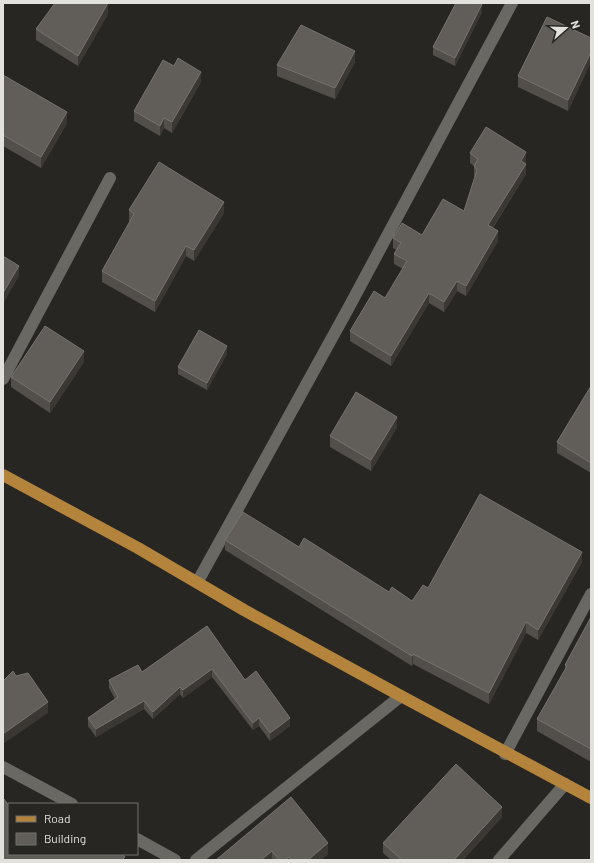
<svg xmlns="http://www.w3.org/2000/svg" width="594" height="863" font-family="Barlow,sans-serif">
<style>
.lines{fill:none;stroke-linecap:round;stroke-linejoin:round}
.minor{stroke:#6a6863;stroke-width:12}
.major{stroke:#b4843d;stroke-width:12}
.wall{fill:#524e4a}
.shaded-wall{fill:#3b3733}
.building{fill:#615e5a;stroke:#76726f}
</style>
<rect width="100%" height="100%" fill="#282622"/>
<g class="lines">
<g class="minor">
<path d="M3,379l107,-201"/>
<path d="M198,581l151,-274 163,-304"/>
<path d="M505,754l86,-160"/>
<path d="M3,767l69,37"/>
<path d="M137,839l38,21"/>
<path d="M196,860l205,-164"/>
<path d="M499,860l66,-76"/>
</g>
<path class="major" d="M3,475l135,73 106,62 157,86 190,102"/>
</g>
<g class="wall">
<path d="M482,12l-27,54 -22,-11v-8z"/>
<path d="M108,14l-30,52 -42,-26v-11z"/>
<path d="M591,38v24l-23,49 -50,-24v-11z"/>
<path d="M355,62l-20,37 -58,-23v-11z"/>
<path d="M3,75l64,48 -26,45 -38,-22z"/>
<path d="M201,82l-29,51 -8,-5 -4,8 -26,-15v-10z"/>
<path d="M470,153l56,9 -1,2 1,10 -33,54 5,13 -32,55 -9,-5 -13,21 -15,-9 -38,63 -41,-25v-10l35,-33 18,-29 -9,-5v-10l2,-4 -3,-2v-10l29,-3 42,-24 11,-33 -1,-2v-10l-4,-3z"/>
<path d="M129,210l95,3 -30,48 -8,-5 -31,56 -53,-30v-11l28,-49 -1,-1z"/>
<path d="M227,354l-20,36 -29,-16v-7z"/>
<path d="M84,362l-34,51 -39,-26v-10z"/>
<path d="M591,386v87l-34,-20v-11z"/>
<path d="M397,427l-26,44 -41,-24v-11z"/>
<path d="M225,540l74,7 90,45 23,9 16,-13 154,-26 -44,78 -12,-7 -37,71 -76,-40 -1,2 -187,-116z"/>
<path d="M591,617v145l-54,-31v-12l28,-48v-6z"/>
<path d="M207,626l38,54 45,46 -20,15 -11,-15 -6,4 -41,-53 -29,21 -3,-4 -27,25 -9,-10 -48,28 -8,-11v-8l27,-19 -6,-11v-8l33,-8z"/>
<path d="M291,797l37,57 -7,6h-105z"/>
<path d="M502,817l-39,43h-72l-8,-7v-10z"/>
</g>
<g class="shaded-wall">
<path d="M108,3v11l-30,52v-10z"/>
<path d="M482,4v8l-27,54v-8z"/>
<path d="M355,51v11l-20,37v-11z"/>
<path d="M591,52v10l-23,49v-11z"/>
<path d="M201,72v10l-29,51v-11z"/>
<path d="M67,112v11l-26,45v-11z"/>
<path d="M164,118v10l-4,8v-10z"/>
<path d="M526,152v10l-5,9v-10z"/>
<path d="M526,164v10l-38,61v-10z"/>
<path d="M224,202v11l-30,48v-11z"/>
<path d="M498,231v10l-32,55v-10z"/>
<path d="M186,246v10l-31,56v-11z"/>
<path d="M19,266v10l-16,28v-11z"/>
<path d="M457,281v10l-13,21v-10z"/>
<path d="M429,293v10l-38,63v-10z"/>
<path d="M227,346v8l-20,36v-7z"/>
<path d="M84,351v11l-34,51v-11z"/>
<path d="M397,417v10l-26,44v-11z"/>
<path d="M582,552v10l-44,78v-10z"/>
<path d="M526,622v11l-37,71v-11z"/>
<path d="M413,654v10l-1,2v-10z"/>
<path d="M212,669v8l-29,21v-8z"/>
<path d="M180,687v7l-27,25v-7z"/>
<path d="M144,701v8l-48,28v-8z"/>
<path d="M48,702v11l-45,31v-10z"/>
<path d="M259,718v8l-6,4v-7z"/>
<path d="M290,718v8l-20,15v-8z"/>
<path d="M502,807v10l-39,43h-9z"/>
<path d="M328,843v11l-7,6h-13z"/>
<path d="M272,851v9h-11z"/>
<path d="M289,857v3h-4z"/>
</g>
<g class="building">
<path d="M55,3h53l-30,53 -42,-27z"/>
<path d="M456,3h24l2,1 -27,54 -22,-11z"/>
<path d="M547,17l44,21v14l-23,48 -50,-24z"/>
<path d="M301,25l54,26 -20,37 -58,-23z"/>
<path d="M178,58l23,14 -29,50 -8,-4 -4,8 -26,-15 29,-51 11,6z"/>
<path d="M3,75l64,37 -26,45 -38,-22z"/>
<path d="M486,127l40,25 -5,9 5,3 -38,61 10,6 -32,55 -9,-5 -13,21 -15,-9 -38,63 -41,-25 24,-40 11,7 22,-37 -13,-7 7,-11 -8,-5 9,-15 20,12 21,-36 21,12 13,-41 -3,-4 4,-7 -8,-6z"/>
<path d="M159,162l65,40 -30,48 -8,-4 -31,55 -53,-30 32,-57 -5,-4z"/>
<path d="M3,256l16,10 -16,27z"/>
<path d="M45,326l39,25 -34,51 -39,-25z"/>
<path d="M199,330l28,16 -20,37 -29,-16z"/>
<path d="M591,386v77l-34,-21z"/>
<path d="M356,392l41,25 -26,43 -41,-24z"/>
<path d="M480,494l102,58 -44,78 -12,-8 -37,71 -76,-39 -1,2 -187,-116 18,-28 56,35 5,-9 85,54 3,-5 20,14 11,-16 5,3z"/>
<path d="M591,617v132l-54,-30 30,-53 -2,-1z"/>
<path d="M207,626l38,54 11,-9 34,47 -20,15 -11,-15 -6,5 -41,-54 -29,21 -3,-3 -27,25 -9,-11 -48,28 -8,-11 30,-21 -9,-17 29,-15 4,7z"/>
<path d="M13,671l3,5 12,-3 20,29 -45,32v-53z"/>
<path d="M456,764l46,43 -48,53h-52l-19,-17z"/>
<path d="M291,797l37,46 -20,17h-16l-3,-3 -4,3h-6l-7,-9 -11,9h-45z"/>
<path d="M4,799l5,7v48h113l3,3 -3,3h-119v-60z"/>
</g>
<rect width="594" height="863" fill="none" stroke="#e2e1de" stroke-width="8"/>
<rect x="8" y="803" width="130" height="52" fill="#282622" stroke="#72716d"/>
<rect x="16" y="816" width="20" height="6" fill="#b4843d" stroke="#72716d"/>
<text x="44" y="823" font-size="12" fill="#e2e1de">Road</text>
<rect x="16" y="833" width="20" height="12" fill="#615e5a" stroke="#72716d"/>
<text x="44" y="843" font-size="12" fill="#e2e1de">Building</text>
<g transform="translate(566 28) rotate(70)" stroke="#282622" stroke-width="3" paint-order="stroke">
<path d="M0-3L7 15L0 10L-7 15Z" fill="#e2e1de"/>
<text y="-6" font-size="11" font-weight="bold" text-anchor="middle" fill="#e2e1de">N</text>
</g>
</svg>
